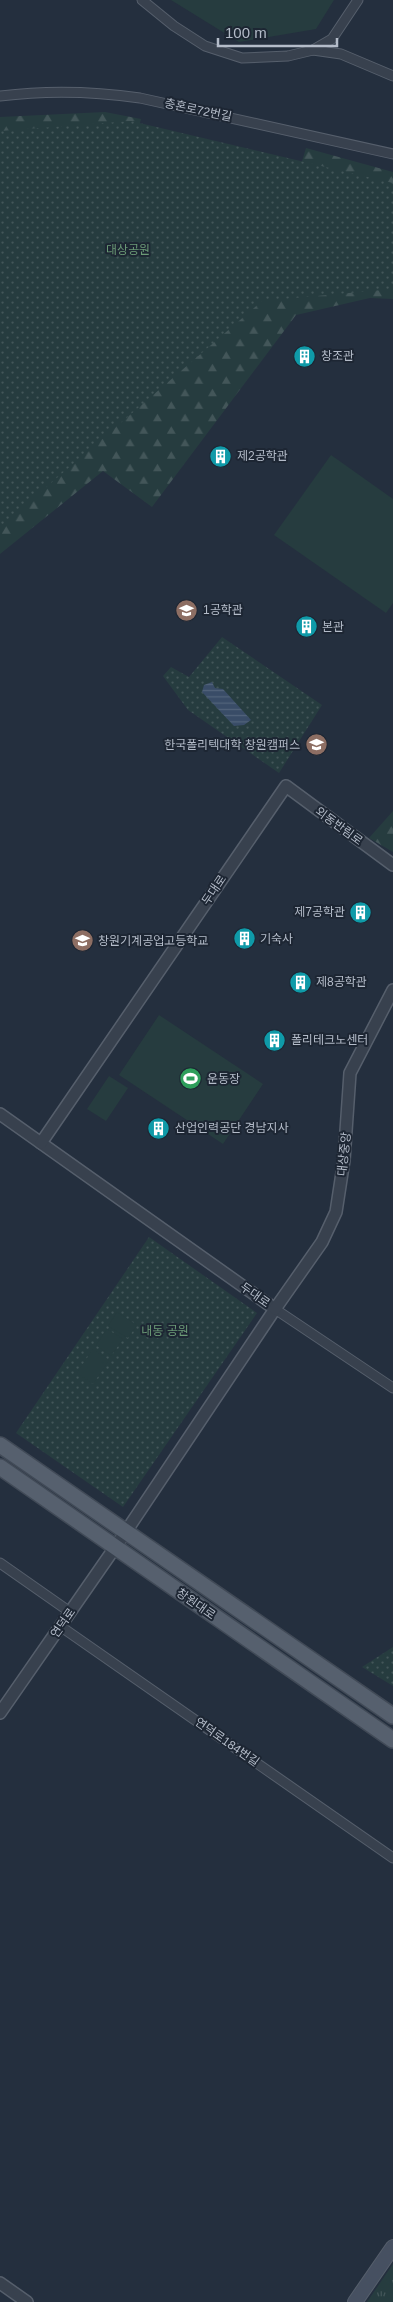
<svg xmlns="http://www.w3.org/2000/svg" width="393" height="2302" font-family="Arial,'Noto Sans KR',sans-serif">
<style>
.grass{fill:url(#grass-tufts)}
.forest{fill:url(#forest-firs)}
.park{fill:url(#park-dots)}
.garden{fill:#263c3f}
.water{fill:url(#water-rules)}
.lines{fill:none;stroke-linecap:round;stroke-linejoin:round}
.minor-casing{stroke:#565f6c;stroke-width:11}
.tertiary-casing{stroke:#565f6c;stroke-width:14}
.secondary-casing{stroke:#565f6c;stroke-width:16}
.primary-casing{stroke:#414a57;stroke-width:18}
.minor{stroke:#38414e;stroke-width:9}
.tertiary{stroke:#38414e;stroke-width:11}
.secondary{stroke:#465061;stroke-width:14}
.primary{stroke:#56606e;stroke-width:15}
.labels{text-anchor:middle;stroke-width:4;stroke-linejoin:round;paint-order:stroke}
.street-label{font-size:12px;fill:#b4bcc9;stroke:#1d2633}
.park-label{font-size:12px;fill:#6b9a76;stroke:#1d2633}
.poi-label{font-size:12px;fill:#b4bcc9;stroke:#1d2633;text-anchor:start}
</style>
<defs>
<pattern id="grass-tufts" width="24" height="20" patternUnits="userSpaceOnUse" patternTransform="scale(1.25)"><rect width="24" height="20" fill="#263c3f"/><path d="M3 7l-1-3M5 7V3M7 7l1-3M15 17l-1-3M17 17v-4M19 17l1-3" fill="none" stroke="#435659"/></pattern>
<pattern id="forest-firs" width="22" height="20" patternUnits="userSpaceOnUse" patternTransform="scale(1.25)"><rect width="22" height="20" fill="#263c3f"/><path d="M5 1l3.5 6h-7zM16 11l3.5 6h-7z" fill="#435659"/></pattern>
<pattern id="park-dots" width="8" height="8" patternUnits="userSpaceOnUse" patternTransform="scale(1.25)"><rect width="8" height="8" fill="#263c3f"/><path d="M2 2h.1M6 6h.1" fill="none" stroke="#435659" stroke-width="1.8" stroke-linecap="round"/></pattern>
<pattern id="water-rules" width="6" height="5" patternUnits="userSpaceOnUse" patternTransform="scale(1.25)"><rect width="6" height="5" fill="#394c67"/><path d="M0 2.5h6" fill="none" stroke="#53647b"/></pattern>
</defs>
<rect width="100%" height="100%" fill="#242f3e"/>
<path class="grass" d="M393,2264v38h-26z"/>
<g class="forest">
<path d="M105,112l36,7 -14,53 161,36 18,-60 87,24v127l-23,-1 -74,17 -144,192 -49,-36 -103,83v-437z"/>
<path d="M393,811v41l-24,-14z"/>
</g>
<g class="park">
<path d="M131,121l262,62v106l-131,12 -262,226v-396z"/>
<path d="M222,637l100,68 -43,68 -91,-63 -25,-34 8,-9 18,10z"/>
<path d="M149,1237l108,76 -134,194 -107,-74z"/>
<path d="M393,1647v39l-31,-19z"/>
</g>
<g class="garden">
<path d="M171,0h163l-18,29 -77,13z"/>
<path d="M331,455l62,44v104l-7,10 -112,-78z"/>
<path d="M159,1015l104,69 -40,60 -104,-69z"/>
<path d="M109,1076l19,12 -22,33 -19,-12z"/>
<path d="M117,1312l20,13 -9,13 -20,-12z"/>
<path d="M107,1329l16,10 -12,17 -15,-11z"/>
<path d="M93,1349l16,11 -16,24 -16,-11z"/>
</g>
<path class="water" d="M212,682l3,6 8,1 28,31 -7,5 -10,1 -32,-34 2,-7z"/>
<g class="lines">
<defs>
<g id="minor">
<path d="M142,0l32,26 31,20 37,12 46,-2 25,-6 28,4 52,22"/>
<path d="M313,50l19,-11 26,-39"/>
<path d="M0,96c47,-6 92,-5 140,2l253,56"/>
<path d="M275,1309l118,79"/>
<path d="M0,1563l70,49"/>
<path d="M60,1626l333,232"/>
</g>
<g id="tertiary">
<path d="M0,1114l275,195 -150,224 -125,180"/>
<path d="M41,1143l245,-357 107,79"/>
<path d="M275,1309l47,-67 14,-30 8,-52 6,-87 43,-83"/>
<path d="M0,2283l27,19"/>
</g>
<path id="secondary" d="M355,2302l38,-55"/>
<g id="primary">
<path d="M0,1445l393,271"/>
<path d="M0,1467l393,273"/>
</g>
</defs>
<use href="#minor" class="minor-casing"/>
<use href="#tertiary" class="tertiary-casing"/>
<use href="#secondary" class="secondary-casing"/>
<use href="#primary" class="primary-casing"/>
<use href="#minor" class="minor"/>
<use href="#tertiary" class="tertiary"/>
<use href="#secondary" class="secondary"/>
<use href="#primary" class="primary"/>
</g>
<defs>
<symbol id="building-disc" viewBox="-11 -11 22 22"><circle r="9.5" fill="#0f9aa8" stroke="#1d2633"/><path d="M-4-6H4V6H1V3H-1V6H-4ZM-2.5-4.3h1.7v1.8h-1.7ZM.8-4.3h1.7v1.8H.8ZM-2.5-1h1.7V.8h-1.7ZM.8-1h1.7V.8H.8Z" fill="#fff"/></symbol>
<symbol id="university-disc" viewBox="-11 -11 22 22"><circle r="9.5" fill="#8d6e63" stroke="#1d2633"/><path d="M0-5L7-2L0 1L-7-2ZM-4 1L0 2.5L4 1V4Q0 6-4 4Z" fill="#fff"/></symbol>
<symbol id="school-disc" viewBox="-11 -11 22 22"><circle r="9.5" fill="#8d6e63" stroke="#1d2633"/><path d="M0-5L7-2L0 1L-7-2ZM-4 1L0 2.5L4 1V4Q0 6-4 4Z" fill="#fff"/></symbol>
<symbol id="stadium-disc" viewBox="-11 -11 22 22"><circle r="9.5" fill="#2e9e5b" stroke="#1d2633"/><path d="M0-5a6.5 5 0 1 0 0 10a6.5 5 0 1 0 0-10ZM-3.5-1.8h7v3.6h-7Z" fill="#fff"/></symbol>
</defs>
<g fill-rule="evenodd">
<use href="#building-disc" x="292" y="344" width="25" height="25"/>
<use href="#building-disc" x="208" y="444" width="25" height="25"/>
<use href="#university-disc" x="174" y="598" width="25" height="25"/>
<use href="#building-disc" x="294" y="614" width="25" height="25"/>
<use href="#university-disc" x="304" y="732" width="25" height="25"/>
<use href="#building-disc" x="348" y="900" width="25" height="25"/>
<use href="#building-disc" x="232" y="926" width="25" height="25"/>
<use href="#school-disc" x="70" y="928" width="25" height="25"/>
<use href="#building-disc" x="288" y="970" width="25" height="25"/>
<use href="#building-disc" x="262" y="1028" width="25" height="25"/>
<use href="#stadium-disc" x="178" y="1066" width="25" height="25"/>
<use href="#building-disc" x="146" y="1116" width="25" height="25"/>
</g>
<g class="labels">
<g class="street-label">
<text transform="translate(198 110) rotate(12)" y="4">충혼로72번길</text>
<text transform="translate(339 826) rotate(36)" y="4">외동반림로</text>
<text transform="translate(214 890) rotate(-56)" y="4">두대로</text>
<text transform="translate(344 1154) rotate(-84)" y="4">대상중앙</text>
<text transform="translate(255 1295) rotate(35)" y="4">두대로</text>
<text transform="translate(196 1604) rotate(35)" y="4">창원대로</text>
<text transform="translate(63 1623) rotate(-55)" y="4">연덕로</text>
<text transform="translate(227 1742) rotate(35)" y="4">연덕로184번길</text>
</g>
<g class="park-label">
<text x="128" y="254">대상공원</text>
<text x="165" y="1335">내동 공원</text>
</g>
<g class="poi-label">
<text x="321" y="360">창조관</text>
<text x="237" y="460">제2공학관</text>
<text x="203" y="614">1공학관</text>
<text x="322" y="631">본관</text>
<text x="300" y="749" text-anchor="end">한국폴리텍대학 창원캠퍼스</text>
<text x="345" y="916" text-anchor="end">제7공학관</text>
<text x="260" y="943">기숙사</text>
<text x="98" y="945">창원기계공업고등학교</text>
<text x="316" y="986">제8공학관</text>
<text x="291" y="1044">폴리테크노센터</text>
<text x="207" y="1083">운동장</text>
<text x="175" y="1132">산업인력공단 경남지사</text>
</g>
</g>
<path d="M218 38v8h119v-8" fill="none" stroke="#b4bcc9" stroke-width="2.5"/>
<text x="225" y="38" font-size="15" fill="#b4bcc9" stroke="#1d2633" stroke-width="4" paint-order="stroke">100 m</text>
</svg>
